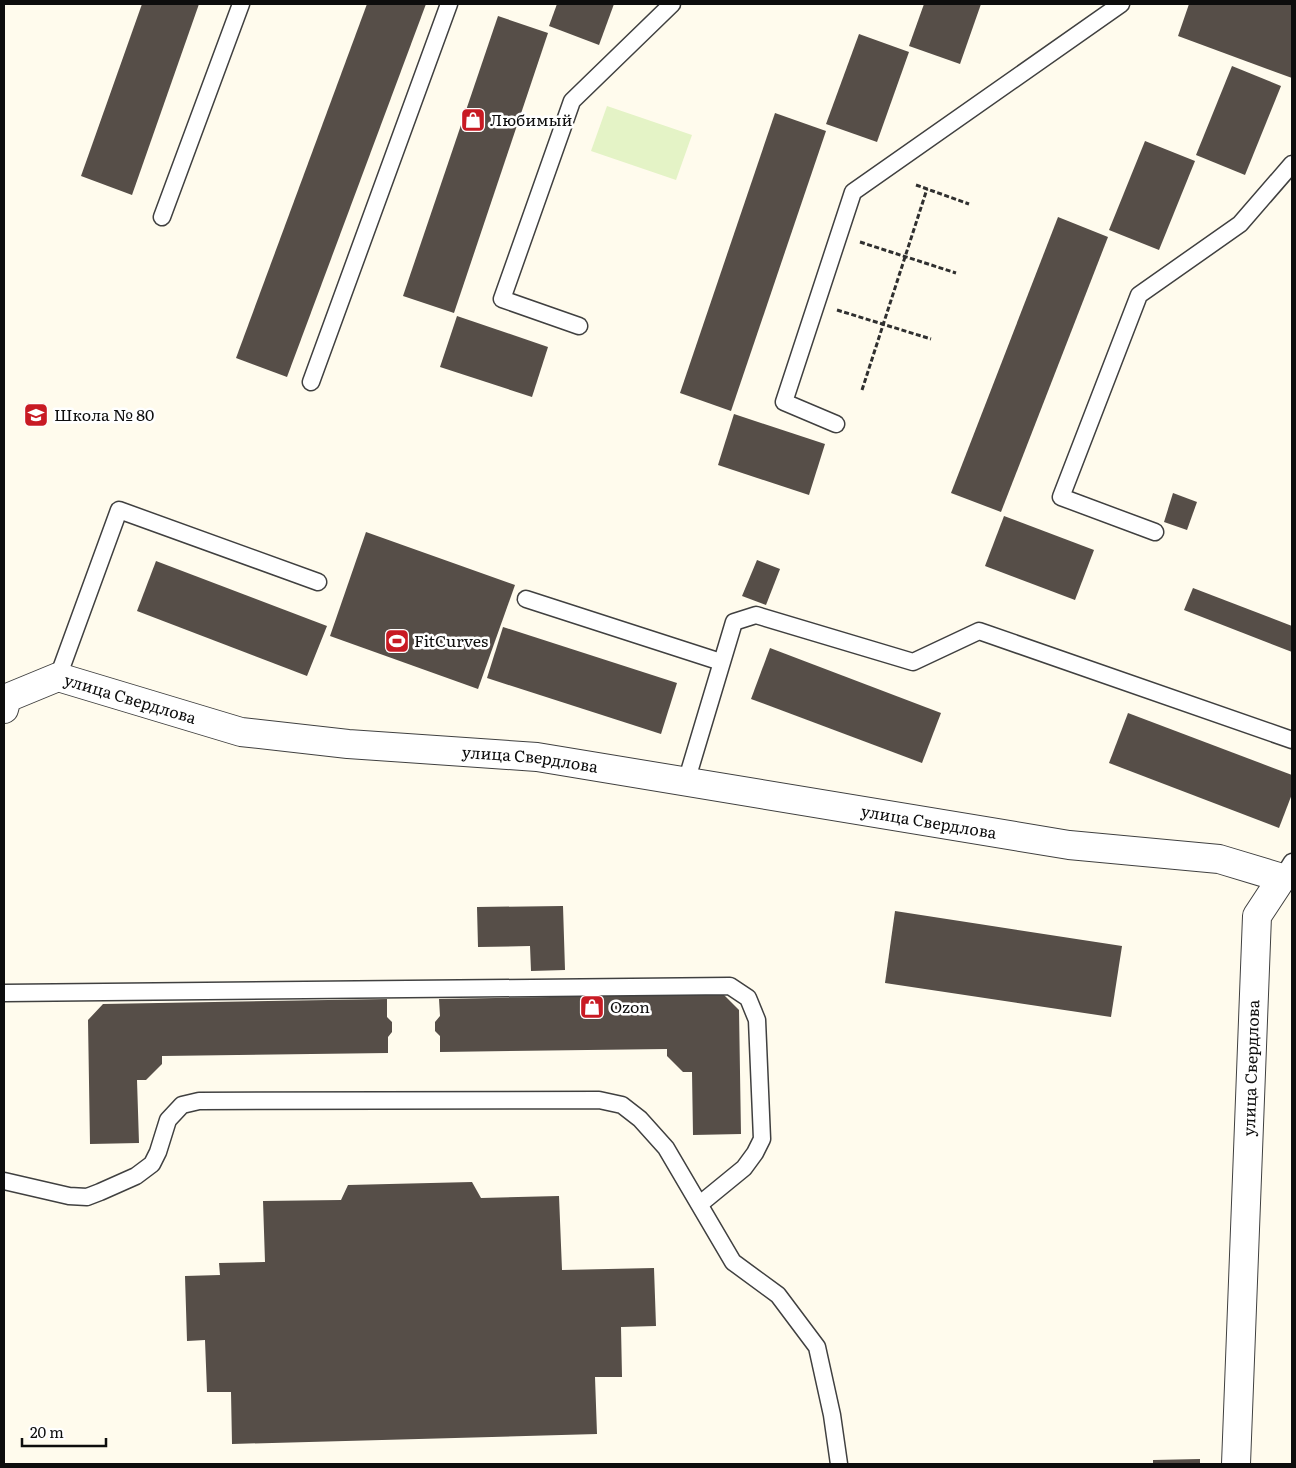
<svg xmlns="http://www.w3.org/2000/svg" width="1296" height="1468" font-family="Literata,serif">
<style>
.pitch{fill:#e4f3c6}
.building{fill:#564e48}
.lines{fill:none;stroke-linecap:round;stroke-linejoin:round}
.service-casing{stroke:#404040;stroke-width:19}
.minor-casing{stroke:#404040;stroke-width:30}
.path{stroke:#2f2f2f;stroke-width:3;stroke-dasharray:5 2.5;stroke-linecap:butt}
.service{stroke:#fff;stroke-width:16}
.minor{stroke:#fff;stroke-width:28}
.labels{text-anchor:middle;stroke-width:5;stroke-linejoin:round;paint-order:stroke}
.poi-label{font-size:16px;fill:#0d0d0d;stroke:#fff;text-anchor:start}
.street-label{font-size:16px;fill:#0d0d0d;stroke:#fff}
</style>
<rect width="100%" height="100%" fill="#fffbed"/>
<path class="pitch" d="M607,106l85,29 -16,45 -85,-29z"/>
<g class="building">
<path d="M142,4h57l-67,191 -51,-19z"/>
<path d="M367,4h59l-139,373 -51,-19z"/>
<path d="M557,4h57l-15,41 -50,-19z"/>
<path d="M924,4h57l-21,60 -51,-18z"/>
<path d="M1189,4h103v74l-114,-42z"/>
<path d="M498,16l50,17 -94,280 -51,-17z"/>
<path d="M859,34l50,18 -32,90 -51,-18z"/>
<path d="M1232,66l49,20 -36,89 -49,-20z"/>
<path d="M775,113l51,18 -95,280 -51,-18z"/>
<path d="M1145,141l50,20 -36,89 -50,-20z"/>
<path d="M1058,217l50,20 -107,275 -50,-19z"/>
<path d="M457,316l91,31 -16,50 -92,-30z"/>
<path d="M734,414l91,30 -16,51 -91,-30z"/>
<path d="M1173,493l24,9 -10,28 -23,-8z"/>
<path d="M1004,516l90,34 -19,50 -90,-34z"/>
<path d="M366,532l149,53 -37,104 -148,-53z"/>
<path d="M757,560l23,9 -14,36 -24,-9z"/>
<path d="M156,561l171,65 -20,50 -170,-65z"/>
<path d="M1193,588l99,38v26l-108,-42z"/>
<path d="M503,627l174,56 -16,51 -174,-56z"/>
<path d="M770,648l171,65 -19,50 -171,-64z"/>
<path d="M1128,713l164,62v19l-13,34 -170,-65z"/>
<path d="M563,906l2,64 -34,1 -1,-25 -52,1 -1,-40z"/>
<path d="M895,911l227,35 -11,71 -226,-34z"/>
<path d="M723,994l16,16 2,124 -48,1 -1,-63h-9l-16,-16v-7l-227,3v-16l-5,-5v-9l5,-6 -1,-17z"/>
<path d="M387,999v18l5,5v10l-4,5v16l-226,3v8l-16,16h-9l2,63 -49,1 -2,-124 15,-16z"/>
<path d="M472,1182l9,16 78,-2 3,74 92,-2 2,58 -35,1 1,50h-27l2,57 -365,10 -1,-52h-24l-2,-52 -18,1 -2,-65 35,-1 -1,-12 46,-1 -2,-61 78,-1 7,-15z"/>
<path d="M1200,1459v5h-47v-4z"/>
</g>
<g class="lines">
<defs>
<g id="service">
<path d="M162,217l79,-213"/>
<path d="M579,326l-77,-27 70,-198 100,-97"/>
<path d="M311,382l138,-378"/>
<path d="M836,424l-52,-22 69,-210 268,-188"/>
<path d="M1155,532l-94,-35 78,-202 101,-71 52,-60"/>
<path d="M526,599l195,63"/>
<path d="M58,677l61,-167 199,72"/>
<path d="M686,782l48,-160 22,-7 157,47 66,-31 313,109"/>
<path d="M1282,878l10,-16"/>
<path d="M4,993l726,-7 18,12 9,22 5,119 -7,14 -11,15 -44,36"/>
<path d="M4,1181l65,15 18,1 13,-5 36,-16 16,-12 6,-12 10,-32 14,-15 17,-4 400,-1 23,5 18,14 26,29 67,114 45,33 39,52 15,68 7,49"/>
</g>
<g id="minor">
<path id="s1" d="M4,709l3,-11 51,-21 183,55 107,12 189,13 532,88 150,14 63,19 -25,38 -21,548"/>
</g>
</defs>
<use href="#service" class="service-casing"/>
<use href="#minor" class="minor-casing"/>
<g class="path">
<path d="M916,185l53,19"/>
<path d="M860,242l96,31"/>
<path d="M837,310l94,29"/>
<path d="M862,390l65,-201"/>
</g>
<use href="#service" class="service"/>
<use href="#minor" class="minor"/>
</g>
<defs>
<symbol id="shop-square" viewBox="-11 -11 22 22"><rect x="-9" y="-9" width="18" height="18" rx="4" fill="#c81a23" stroke="#fff"/><path d="M-5-2.5h2.3a2.7 3.5 0 0 1 5.4 0H5L5.5 6h-11ZM-1.5-2.5h3a1.5 2.3 0 0 0-3 0Z" fill="#fff"/></symbol>
<symbol id="school-square" viewBox="-11 -11 22 22"><rect x="-9" y="-9" width="18" height="18" rx="4" fill="#c81a23" stroke="#fff"/><path d="M0-5L7-2L0 1L-7-2ZM-4 1L0 2.5L4 1V4Q0 6-4 4Z" fill="#fff"/></symbol>
<symbol id="stadium-square" viewBox="-11 -11 22 22"><rect x="-9" y="-9" width="18" height="18" rx="4" fill="#c81a23" stroke="#fff"/><path d="M0-5a6.5 5 0 1 0 0 10a6.5 5 0 1 0 0-10ZM-3.5-1.8h7v3.6h-7Z" fill="#fff"/></symbol>
</defs>
<g fill-rule="evenodd">
<use href="#shop-square" x="459" y="106" width="28" height="28"/>
<use href="#school-square" x="22" y="401" width="28" height="28"/>
<use href="#stadium-square" x="383" y="627" width="28" height="28"/>
<use href="#shop-square" x="578" y="993" width="28" height="28"/>
</g>
<g class="labels">
<g class="poi-label">
<text x="490" y="126">Любимый</text>
<text x="54" y="421">Школа № 80</text>
<text x="414" y="647">FitCurves</text>
<text x="610" y="1013">Ozon</text>
</g>
<g class="street-label">
<text dy="6" stroke="none"><textPath href="#s1" startOffset="142">улица Свердлова</textPath></text>
<text dy="6" stroke="none"><textPath href="#s1" startOffset="548">улица Свердлова</textPath></text>
<text dy="6" stroke="none"><textPath href="#s1" startOffset="952">улица Свердлова</textPath></text>
<text transform="translate(1251 1068) rotate(-88)" y="6">улица Свердлова</text>
</g>
</g>
<rect width="1296" height="1468" fill="none" stroke="#0d0d0d" stroke-width="10"/>
<path d="M22 1438v8h84v-8" fill="none" stroke="#0d0d0d" stroke-width="2.5"/>
<text x="30" y="1438" font-size="15" fill="#0d0d0d" stroke="#ffffff" stroke-width="4" paint-order="stroke">20 m</text>
</svg>
